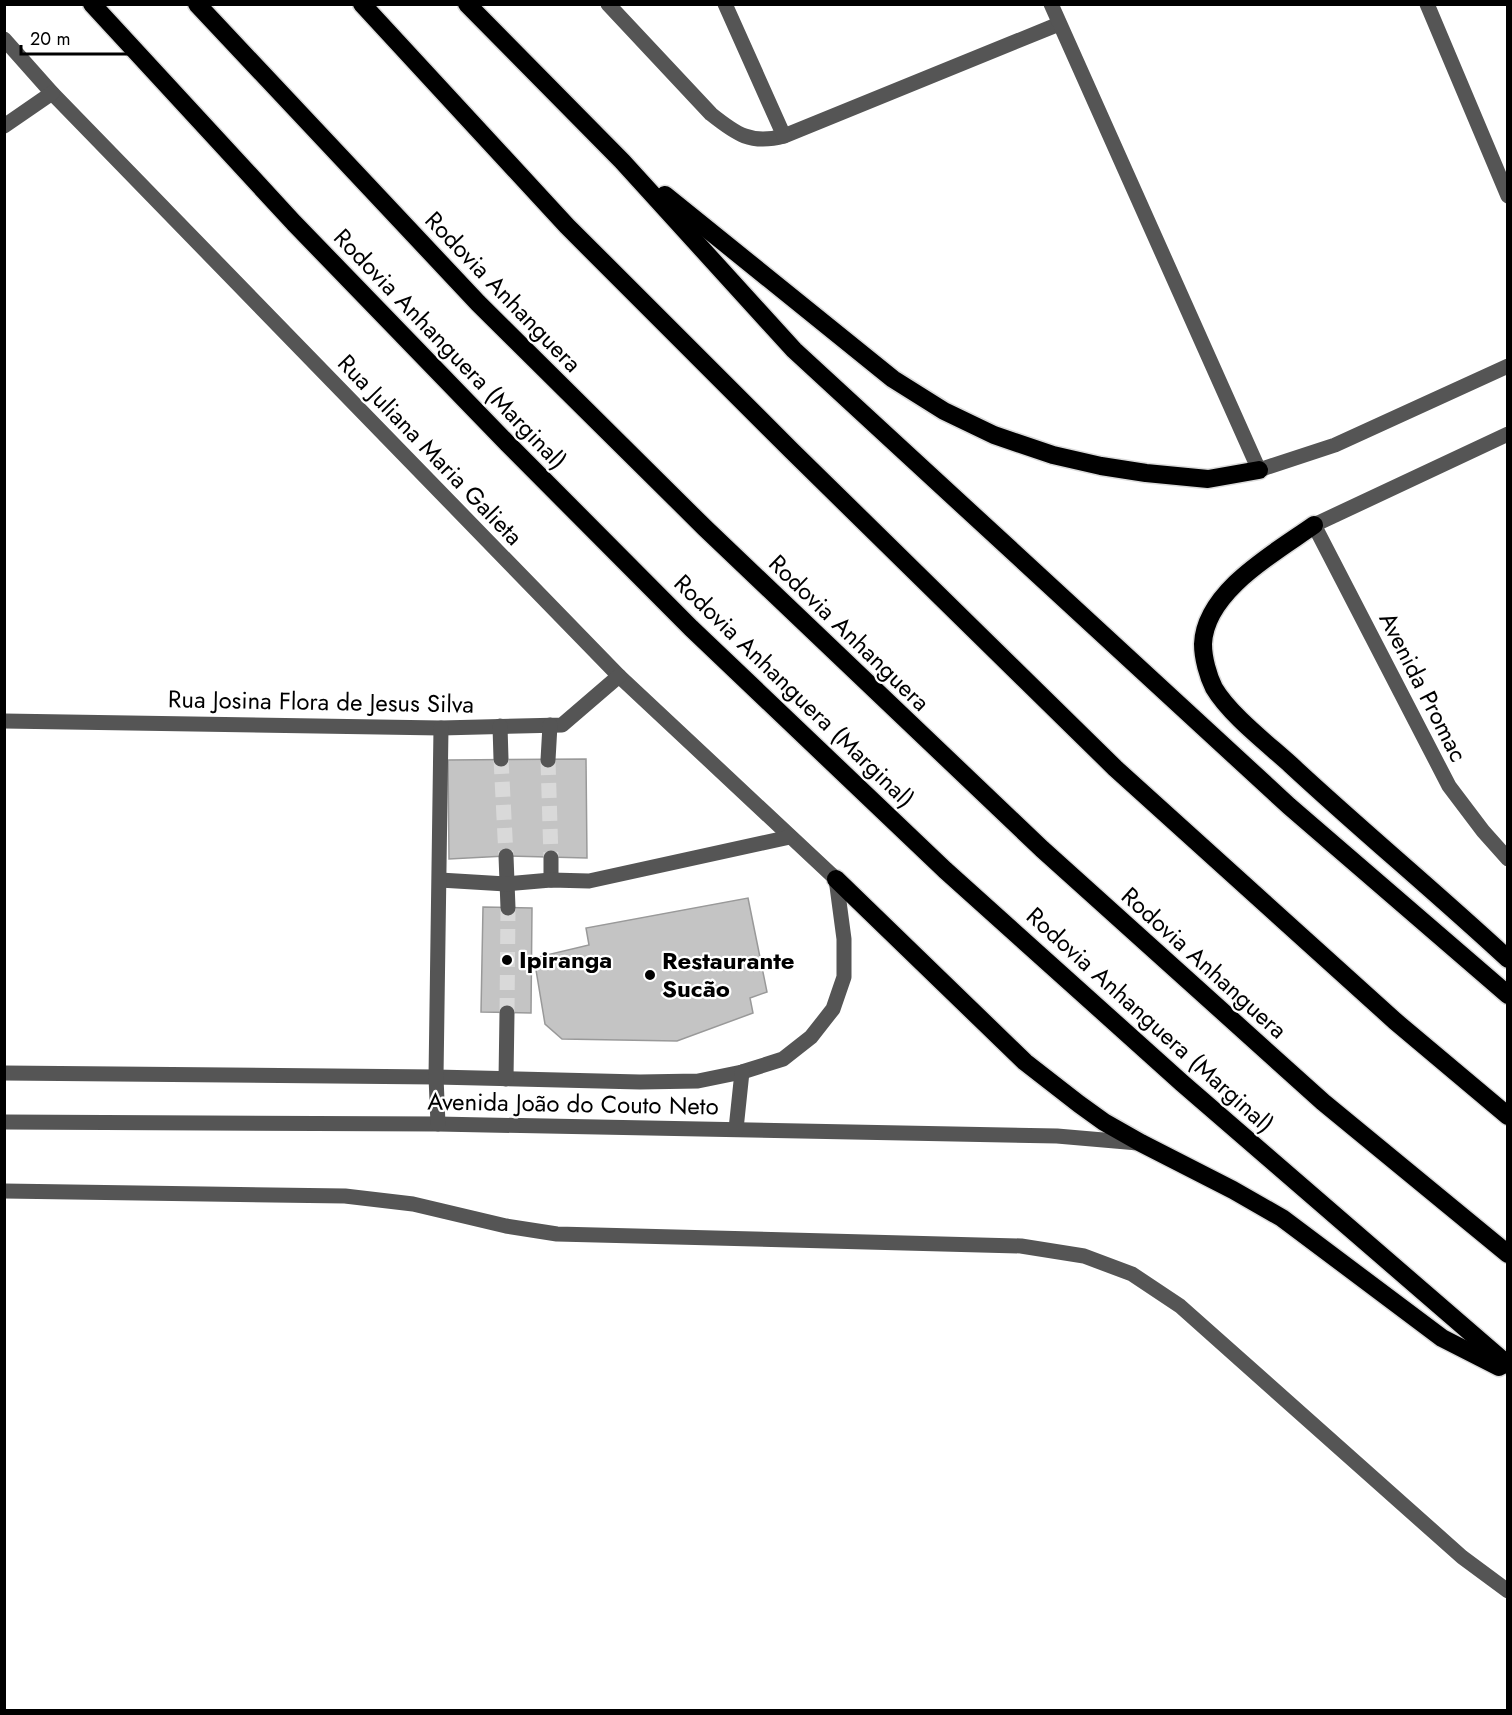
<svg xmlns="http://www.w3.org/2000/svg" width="1512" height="1715" font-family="Jost,sans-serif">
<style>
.building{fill:#c4c4c4;stroke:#999;stroke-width:1.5}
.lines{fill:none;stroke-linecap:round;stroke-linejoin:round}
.minor-tunnel{stroke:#d9d9d9;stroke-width:15;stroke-dasharray:15 8;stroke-linecap:butt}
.highway-casing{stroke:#dbdbdb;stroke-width:21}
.minor{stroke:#555;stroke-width:15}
.highway{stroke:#000;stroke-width:18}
.poi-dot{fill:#000;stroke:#fff;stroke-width:2}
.labels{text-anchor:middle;stroke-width:4.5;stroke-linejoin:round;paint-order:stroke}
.street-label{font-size:24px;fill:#000;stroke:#fff}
.poi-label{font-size:24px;font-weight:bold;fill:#000;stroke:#fff;text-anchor:start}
</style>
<rect width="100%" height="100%" fill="#fff"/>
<g class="building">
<path d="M586,759l1,99 -81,-2 -57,3 -1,-99z"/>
<path d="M748,898l19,94 -17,6 3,15 -76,28 -115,-2 -17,-15 -11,-66 55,-13 -3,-17z"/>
<path d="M483,907l49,1 -1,105 -50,-1z"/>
</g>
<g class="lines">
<g class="minor-tunnel">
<path d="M501,759l5,97"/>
<path d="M548,760l3,98"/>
<path d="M507,1013l1,-105"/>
</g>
<defs>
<g id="highway">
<path d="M92,4l202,219 213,220 184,185 254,242 237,213 326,282"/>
<path d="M197,4l281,299 227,225 337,321 281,253 185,152"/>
<path d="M362,4l205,222 225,225 323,317 280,253 113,95"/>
<path d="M467,4l155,157 172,189 495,456 219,189"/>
<path d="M665,195l228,184 51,32 50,24 59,20 48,11 45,7 62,6 51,-9"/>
<path d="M1314,525c-38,27 -109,66 -111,119 0,14 5,32 11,44 16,27 54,56 77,77 71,66 146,128 217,194"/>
<path d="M836,879l189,183 54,42 25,18 37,21 92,47 49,28 160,120 57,29"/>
</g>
</defs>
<use href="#highway" class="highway-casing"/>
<g class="minor">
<path d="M608,4l103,110c25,20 40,31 73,22l275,-112"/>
<path d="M725,4l59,132"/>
<path d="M1051,4l208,466 76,-25 173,-79"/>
<path d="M1427,4l81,192"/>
<path d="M4,39l48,54 567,583 217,203 8,60v38l-11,32 -22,28 -28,22 -41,13 -44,9 -58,1 -204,-5 -432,-4"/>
<path d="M4,126l48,-33"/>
<path d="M1508,434l-194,91 135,261 34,45 25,28"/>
<path d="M4,721l437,7 121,-3 57,-49"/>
<path d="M500,726l1,33"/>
<path d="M548,760l2,-35"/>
<path d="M506,856l2,52"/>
<path d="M551,858v22"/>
<path d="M440,880l66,4 45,-4 38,1 201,-44"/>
<path d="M506,1079l1,-66"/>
<path d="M4,1122l434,2 619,12 81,7"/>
<path d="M438,1124l-2,-47 5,-349"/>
<path d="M736,1129l6,-57"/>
<path d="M4,1191l341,5 68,8 93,22 51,8 464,12 63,10 48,18 48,32 282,251 46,34"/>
</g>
<use href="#highway" class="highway"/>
</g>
<g class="poi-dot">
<circle cx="507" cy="960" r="6"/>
<circle cx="650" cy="975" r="6"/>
</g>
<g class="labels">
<g class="street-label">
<text transform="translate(503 292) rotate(46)" y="8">Rodovia Anhanguera</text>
<text transform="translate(450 349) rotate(46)" y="8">Rodovia Anhanguera (Marginal)</text>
<text transform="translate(430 450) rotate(46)" y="8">Rua Juliana Maria Galieta</text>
<text transform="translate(849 633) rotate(44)" y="8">Rodovia Anhanguera</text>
<text transform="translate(1423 687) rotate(63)" y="8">Avenida Promac</text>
<text transform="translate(794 691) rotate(44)" y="8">Rodovia Anhanguera (Marginal)</text>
<text transform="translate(321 702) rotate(1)" y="8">Rua Josina Flora de Jesus Silva</text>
<text transform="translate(1204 963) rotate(42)" y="8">Rodovia Anhanguera</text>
<text transform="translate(1150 1020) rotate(42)" y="8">Rodovia Anhanguera (Marginal)</text>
<text transform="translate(573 1104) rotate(1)" y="8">Avenida João do Couto Neto</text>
</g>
<g class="poi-label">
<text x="519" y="968">Ipiranga</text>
<text x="662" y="969">Restaurante<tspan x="662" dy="28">Sucão</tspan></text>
</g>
</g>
<rect width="1512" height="1715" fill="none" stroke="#000000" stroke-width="12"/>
<path d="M21 45v9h108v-9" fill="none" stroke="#000000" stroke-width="3"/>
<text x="30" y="45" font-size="18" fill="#000000" stroke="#ffffff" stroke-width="4.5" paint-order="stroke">20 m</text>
</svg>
